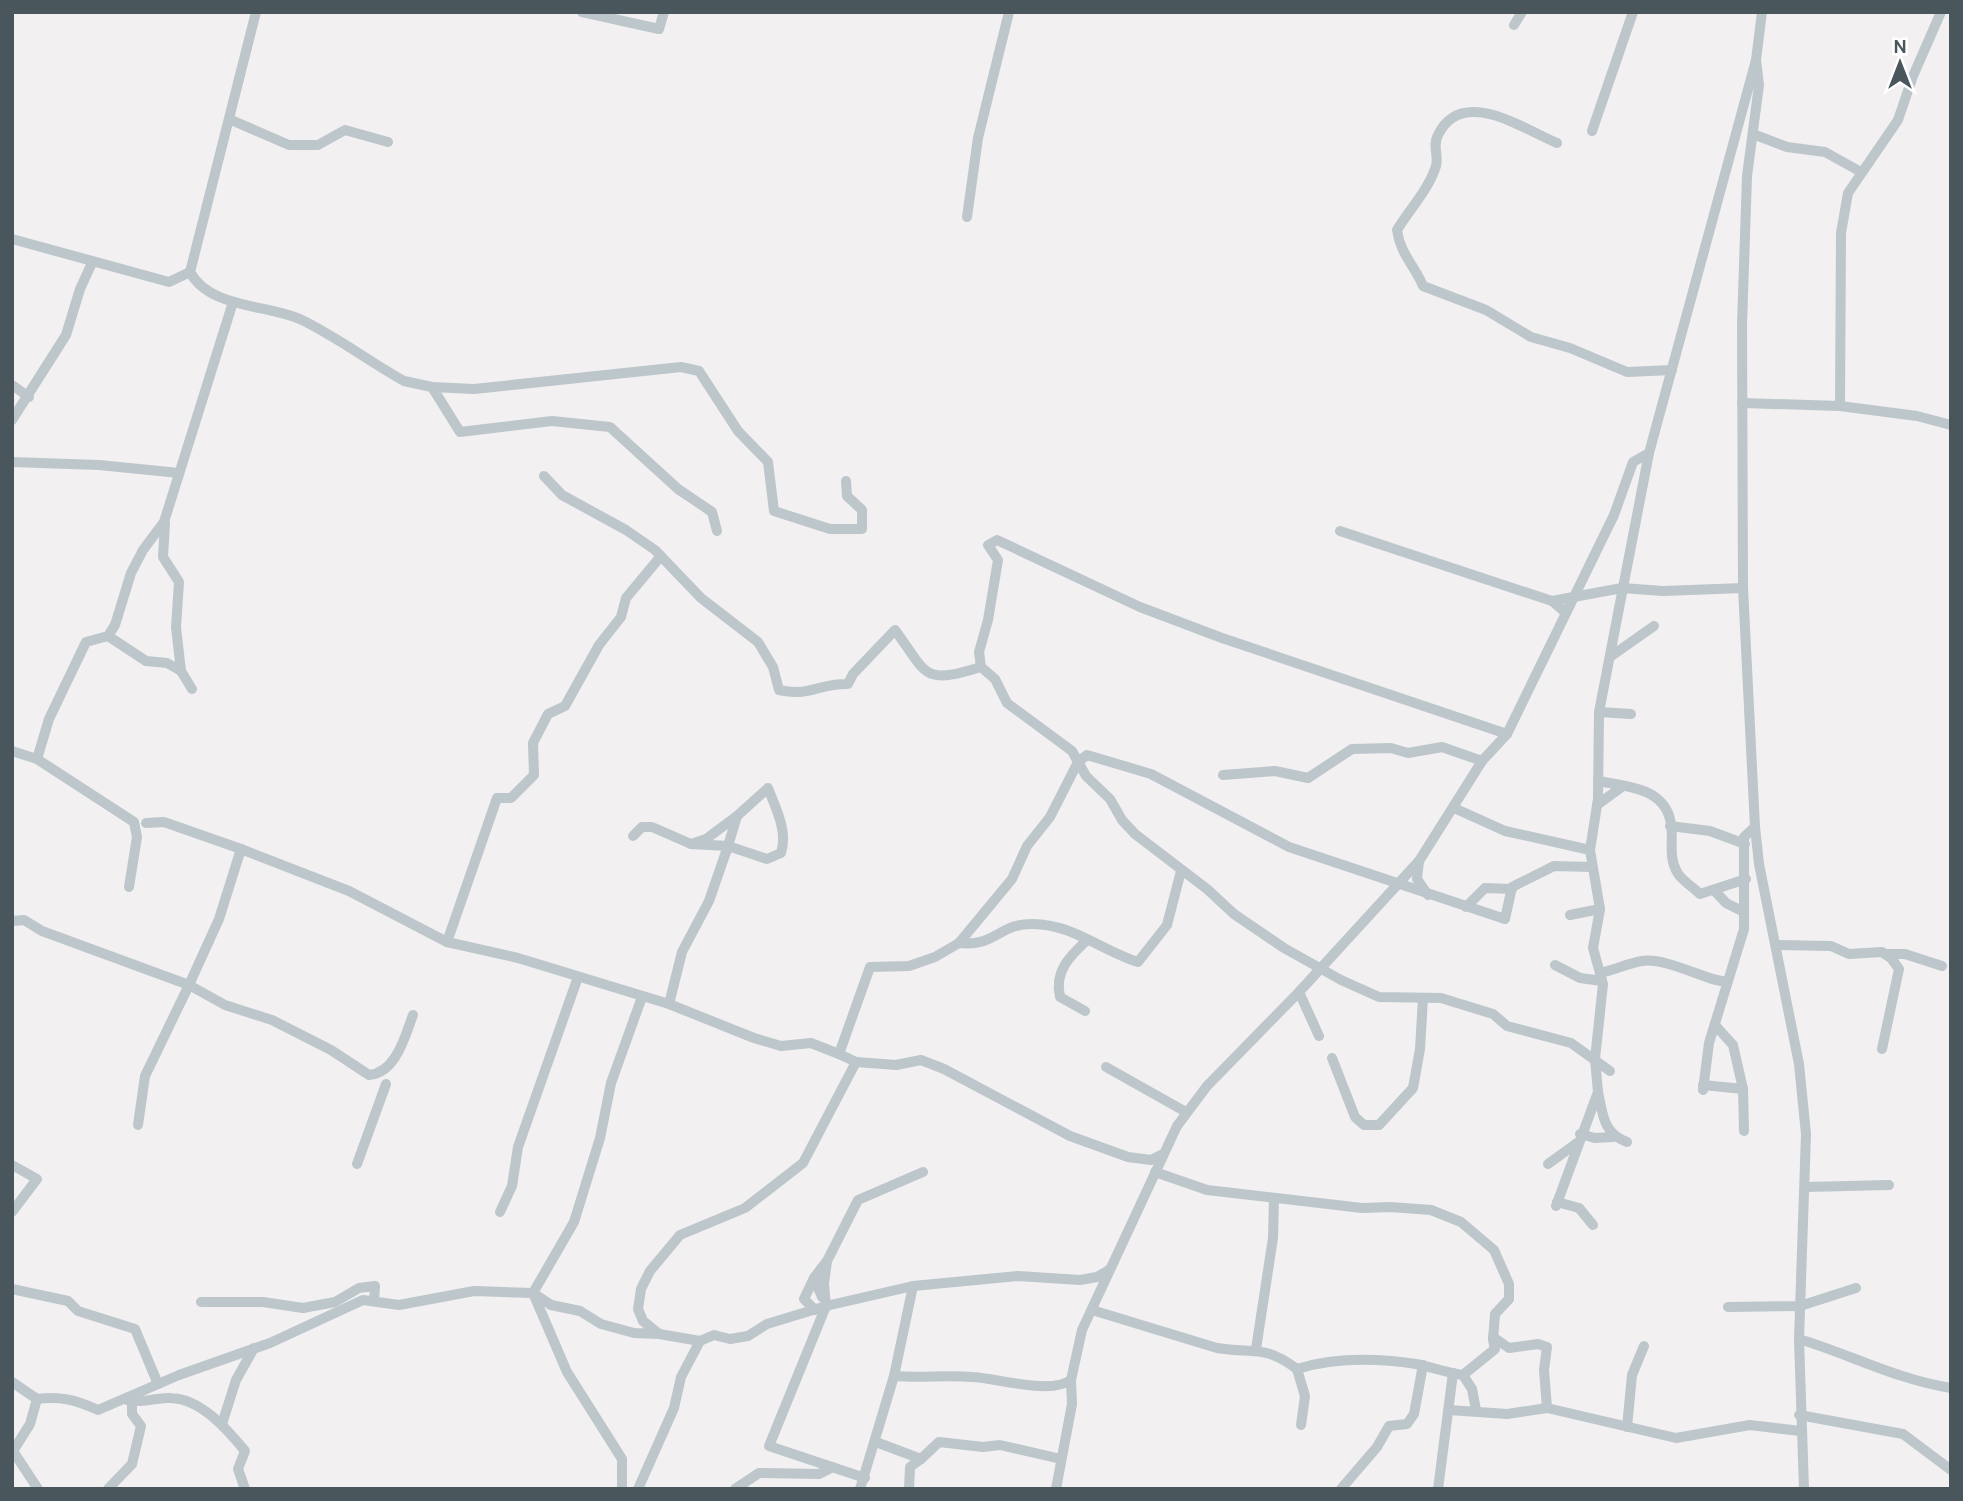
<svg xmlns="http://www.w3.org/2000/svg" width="1963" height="1501" font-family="Overpass,sans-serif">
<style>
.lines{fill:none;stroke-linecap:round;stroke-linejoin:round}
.minor{stroke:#bcc6cb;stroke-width:10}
</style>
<rect width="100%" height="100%" fill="#f2f0f0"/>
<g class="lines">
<g class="minor">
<path d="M256,12l-66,260c20,37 78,32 112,48 35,17 68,42 102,61l28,6 42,2 207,-22 18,4 39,60 30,31 6,49 56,18h32v-19l-15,-14 -1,-15"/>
<path d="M582,12l77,17 5,-17"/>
<path d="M1762,12l-6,48 3,25 -12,91 -5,149 1,263 12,239 4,37 40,200 7,70 -7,205 5,150"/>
<path d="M1514,25l8,-13"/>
<path d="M229,119l60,26h29l27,-15 43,12"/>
<path d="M1592,131l41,-119"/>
<path d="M1753,134l34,13 38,5 36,20"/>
<path d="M1557,143c-32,-13 -95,-58 -119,-8 -6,11 1,21 -2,31 -7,23 -27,44 -39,64 3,24 18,36 26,56l63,24 45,27 39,11 57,24 45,-2"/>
<path d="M967,217l11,-79 31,-126"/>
<path d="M12,239l157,43 21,-10"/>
<path d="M12,385l17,12"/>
<path d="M432,387l28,45 92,-11 58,6 68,62 34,23 5,19"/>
<path d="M1742,403l98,3 77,10 34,9"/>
<path d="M1840,406l1,-173 7,-40 50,-73 15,-44 28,-64"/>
<path d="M12,420l54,-85 14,-46 12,-26"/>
<path d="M12,462l87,3 80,8"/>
<path d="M544,476l18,19 64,35 29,20 46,48 57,44 15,25 6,23c32,7 40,-7 69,-6l5,-10 42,-44c33,45 27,55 86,37"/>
<path d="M1340,531l212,70 14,12"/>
<path d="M1552,601l70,-13 41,3 80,-3"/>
<path d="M108,636l38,25 21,2 14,8 -5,-44 3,-45 -16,-25 2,-34"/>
<path d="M1610,657l44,-31"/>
<path d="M181,671l11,18"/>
<path d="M1599,712l32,2"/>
<path d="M1507,734l-285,-96 -82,-31 -143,-67 -9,5 10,15 -10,60 -9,32 2,15 14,12 12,24 65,48 14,25 24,23 12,21 13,14 72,55 27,25 50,34 57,32 38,17 62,1 52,16 14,12 64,17 39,28"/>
<path d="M12,751l25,8 97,63 3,15 -8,50"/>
<path d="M37,759l12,-40 37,-77 22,-6 7,-11 16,-52 12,-23 21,-28 69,-220"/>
<path d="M1223,775l52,-4 33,7 44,-29 39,-1 17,5 34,-6 40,14"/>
<path d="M1598,781c26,5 64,6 72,38 5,18 -3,35 7,53 4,8 16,15 23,22l46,-15"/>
<path d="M1597,805l26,-19"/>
<path d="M1454,808l51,23 85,19"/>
<path d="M1670,826l40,5 35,13"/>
<path d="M633,836l9,-9h10l39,17 15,-5 31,-23"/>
<path d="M241,849l108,42 98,51 71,16 151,46 85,34 27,8 30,-3 28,11"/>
<path d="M1419,861l-2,18 11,16"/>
<path d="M1714,890l12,13 18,9"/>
<path d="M1466,907l19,-19 27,1"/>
<path d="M1570,915l30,-6"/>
<path d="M12,921l12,-1 18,11 147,54 30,-66 22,-70 -77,-27 -18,1"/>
<path d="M447,942l50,-144h14l23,-23 -1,-32 15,-29 17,-8 34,-61 22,-28 5,-19 35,-42"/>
<path d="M959,943c36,4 40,-19 72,-19 40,-1 71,27 107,38l29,-37 14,-54"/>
<path d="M1776,945l55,1 18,8 33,-2 9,6 8,11 -17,80"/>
<path d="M1885,954h20l37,12"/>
<path d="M1555,965l25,13 22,3"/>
<path d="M1600,973c14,-3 29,-10 42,-12 26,-4 71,23 84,20"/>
<path d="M1299,992l20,44"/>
<path d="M669,1004l13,-52 27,-51 18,-52 1,-3 9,-30 31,-28c8,21 20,43 13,65l-14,6 -39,-13 -37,-2"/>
<path d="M1085,1011l-25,-14c-6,-26 10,-41 27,-57"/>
<path d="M1715,1025l18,20 10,44 1,42"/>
<path d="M1332,1058l23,59 9,8h15l34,-37 7,-39 3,-51"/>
<path d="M856,1062l40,3 25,-5 23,9 126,67 58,21 23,3 10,-5"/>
<path d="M1106,1067l80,45"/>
<path d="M1703,1085l40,4"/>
<path d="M1703,1090l6,-47 35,-114v-92l11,-10"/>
<path d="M1598,1092c5,23 5,41 29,50"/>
<path d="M138,1125l7,-49 44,-91 36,20 47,15 59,30 38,25c27,-2 36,-39 44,-60"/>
<path d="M1580,1134l15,4 18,-1"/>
<path d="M357,1164l29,-80"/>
<path d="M1548,1164l29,-21"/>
<path d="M12,1165l25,14 -25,33"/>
<path d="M1805,1187l84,-2"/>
<path d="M1557,1202l22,6 14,17"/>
<path d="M1556,1206l42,-114 -3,-33 8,-75 -10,-36 7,-39 -10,-59 8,-51 1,-87 50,-259"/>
<path d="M500,1212l12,-26 6,-39 60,-170"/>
<path d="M814,1278l-10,21 11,11"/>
<path d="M12,1289l56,12 10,10 57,18 23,55"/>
<path d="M822,1297l-8,-19 12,-16"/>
<path d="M201,1302h62l40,6 32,-6 24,-14 16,-2 -1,14"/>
<path d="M1728,1307l72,-1 56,-18"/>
<path d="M1092,1310l125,38c36,6 46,-4 80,21 39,-12 79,-11 119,-5 16,3 31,9 47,11l32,-26 -2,-9 2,-26 14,-15v-15l-15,-34 -33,-28 -30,-12 -41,-3 -28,1 -155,-18 -52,-18"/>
<path d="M659,1334l41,7 14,-6 16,4 18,-3 19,-12 59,-18 87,-20 105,-10 62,4 17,-3 12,-7"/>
<path d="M1799,1339c53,16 96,40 152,49"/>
<path d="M1256,1349l17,-111 1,-40"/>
<path d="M1297,1369l8,27 -4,29"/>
<path d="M1463,1375l9,14 4,21"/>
<path d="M894,1376l19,-90"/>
<path d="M12,1382l25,17c24,-3 39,1 61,11l81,-35 91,-32 93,-43 36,5 75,-14 59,2 18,12 29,6 21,13 33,9 25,1 -16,-13 -5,-12 3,-20 9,-18 30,-36 65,-27 58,-45 53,-101 -17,-8 31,-87 39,-1 26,-9 24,-14 53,-64 15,-33 23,-29 28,-55 9,-7 64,19 138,73 216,72 7,-32 42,-21 38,1"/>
<path d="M37,1399l-7,25 -17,27 25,38"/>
<path d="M127,1400c13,4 30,-3 44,-2 30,1 56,31 74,53l-7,18 7,20"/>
<path d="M1547,1408l129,30 74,-13 50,6"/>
<path d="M1449,1410l58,4 40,-6 -3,-38 3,-23 -9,-3 -29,4 -16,-11"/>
<path d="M1799,1415l104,19 48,36"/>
<path d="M222,1424l14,-44 18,-32"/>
<path d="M1627,1427l5,-52 12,-29"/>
<path d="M876,1442l45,17 18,-17 44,5 17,-2 61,14"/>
<path d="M865,1478l-96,-32 57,-140 -2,-22 3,-23 31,-61 65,-28"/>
<path d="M108,1489l24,-25 9,-38 -9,-12v-13"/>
<path d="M622,1489v-30l-55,-87 -34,-79 41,-71 26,-84 11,-55 31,-86"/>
<path d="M638,1489l36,-81 7,-31 19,-36"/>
<path d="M735,1489l24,-16 60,1 14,-7"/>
<path d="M860,1489l34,-113c27,2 52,-1 78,1 25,1 78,18 99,3"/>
<path d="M909,1489l1,-22 11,-8"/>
<path d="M1056,1489l16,-85 -1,-24 11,-50 95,-204 30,-40 92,-94 120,-131 63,-100 25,-27 107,-219 19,-53 16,-9 107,-393"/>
<path d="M1341,1489l36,-42 12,-21 18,-2 7,-10 9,-49"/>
<path d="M1438,1489l15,-116"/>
</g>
</g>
<rect width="1963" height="1501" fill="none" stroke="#49565c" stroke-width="28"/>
<g transform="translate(1900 63)" stroke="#ffffff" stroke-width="5" paint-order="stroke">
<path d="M0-5L12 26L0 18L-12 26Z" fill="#49565c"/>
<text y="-10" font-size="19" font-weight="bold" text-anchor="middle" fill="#49565c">N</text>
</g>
</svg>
